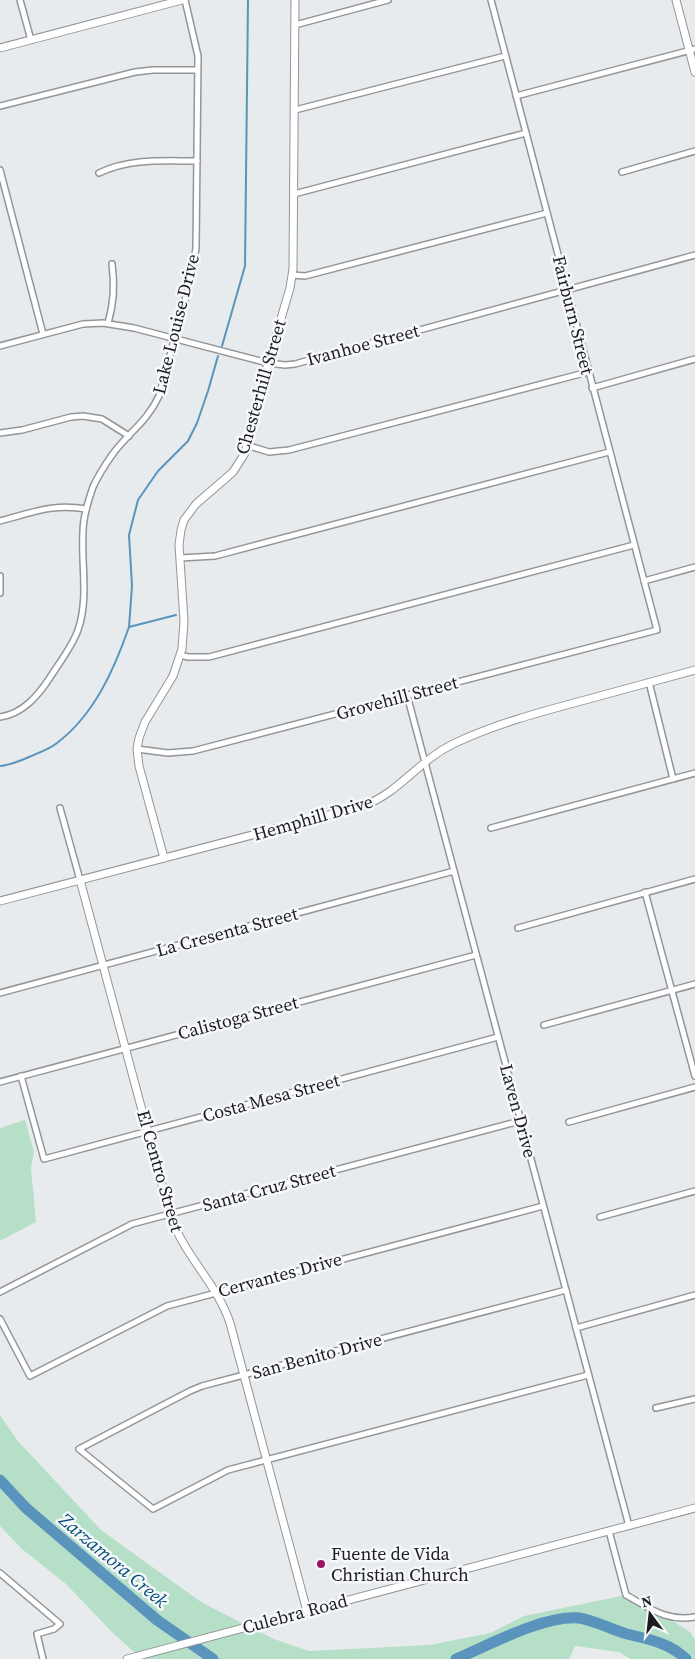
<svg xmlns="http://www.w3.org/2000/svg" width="695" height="1659" font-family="'Source Serif 4',serif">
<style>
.green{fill:#b5e0c7}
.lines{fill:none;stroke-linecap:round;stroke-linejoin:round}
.stream{stroke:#5a94bd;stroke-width:2}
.river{stroke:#5a94bd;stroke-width:11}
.street-casing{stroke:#939598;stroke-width:8}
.secondary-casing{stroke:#939598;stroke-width:9}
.street{stroke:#fff;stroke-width:5}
.secondary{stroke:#fff;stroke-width:7}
.poi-dot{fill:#9b1366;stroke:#f6f8fb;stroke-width:2}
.labels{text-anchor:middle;stroke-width:5;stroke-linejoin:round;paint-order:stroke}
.street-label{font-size:18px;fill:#1c1d1e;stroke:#f6f8fb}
.poi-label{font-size:18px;fill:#1c1d1e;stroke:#f6f8fb;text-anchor:start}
.water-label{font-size:19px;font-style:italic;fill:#065078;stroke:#f6f8fb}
</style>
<rect width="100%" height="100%" fill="#e8ebed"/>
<g class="green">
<path d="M25,1120l9,32 -3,16 5,54 -36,19v-113z"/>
<path d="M0,1415l17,25 84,90 100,72 73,37 35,12 121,-6 60,-12 34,-17 102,-21 36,19 28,18 5,8v19h-65l-11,-7 -44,-6 -6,13h-427l-29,-26 -47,-49 -44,-35 -22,-23z"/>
</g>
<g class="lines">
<g class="stream">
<path d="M222,346l23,-80 3,-266"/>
<path d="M129,627l3,-41 -3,-51 9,-35 20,-29 30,-30 9,-18 11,-32 10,-35"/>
<path d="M0,766c10,-1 20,-5 29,-9 9,-4 21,-8 28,-14 37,-28 57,-73 72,-116l47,-12"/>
</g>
<g class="river">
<path d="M0,1480l26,28 131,112 56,39"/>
<path d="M456,1659c33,-14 88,-44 123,-41 15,2 33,12 48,16 21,5 43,9 59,25"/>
</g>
<defs>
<g id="street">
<path d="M20,0l11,40"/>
<path d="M295,25l93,-25"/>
<path d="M516,96l179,-47"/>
<path d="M0,106l135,-34 18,-2h44"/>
<path d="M295,110l210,-54"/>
<path d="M0,170l43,164"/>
<path d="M622,172l73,-21"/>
<path d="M99,173c31,-15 64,-12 98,-12"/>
<path d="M294,194l232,-61"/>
<path d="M293,275l12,1 242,-63"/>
<path d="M108,323c6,-20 7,-38 4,-59"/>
<path d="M0,346l83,-22 20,-1 31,5 134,35 17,2 10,-1 400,-109"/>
<path d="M592,388l103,-29"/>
<path d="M0,433l22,-3 49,-13 12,-1 19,3 27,17"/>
<path d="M246,445l23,7 20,-2 299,-78"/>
<path d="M0,521c31,-8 53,-18 86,-12"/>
<path d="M180,558l35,-2 394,-104"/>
<path d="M0,576v17"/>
<path d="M644,581l51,-14"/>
<path d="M180,655l8,2h21l425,-112"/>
<path d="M649,682l24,97"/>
<path d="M407,695l222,831"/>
<path d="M0,717c22,-3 37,-20 49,-38 10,-16 23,-32 29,-49 11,-32 3,-66 5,-98 0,-16 5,-31 10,-45 5,-11 12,-22 19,-32 16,-22 35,-33 47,-59l33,-122 4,-26 2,-192 -13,-56"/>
<path d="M137,749l31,4 25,-2 464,-121 -166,-630"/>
<path d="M60,808l20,72"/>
<path d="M491,828l204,-55"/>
<path d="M645,892l50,184"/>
<path d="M518,928l177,-49"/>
<path d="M0,993l454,-122"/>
<path d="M544,1025l151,-41"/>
<path d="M21,1076l23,83 454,-122"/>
<path d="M0,1082l476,-127"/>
<path d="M569,1122l126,-35"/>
<path d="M600,1217l95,-26"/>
<path d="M566,1290l-364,96 -12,5 -111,58 74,60 75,-39 360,-95"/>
<path d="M0,1292l132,-68 388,-103"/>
<path d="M0,1319l30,57 137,-70 376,-100"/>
<path d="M576,1328l119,-33"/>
<path d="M656,1408l39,-9"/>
<path d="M609,1531l17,64c24,13 40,27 69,22"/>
<path d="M0,1573l60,51 -6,5 -17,5 6,25"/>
</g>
<g id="secondary">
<path d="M676,0l19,72"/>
<path d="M0,48l182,-48"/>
<path d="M164,858l-25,-92 -2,-17 2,-11 6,-16 28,-46 9,-27 2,-28 -5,-76 2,-15 3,-10 12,-16 37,-32 12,-19 23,-90 22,-75 3,-19 2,-269"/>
<path d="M80,880l90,334c13,41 47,69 60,109l77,288"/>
<path d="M0,901l363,-95c36,-13 55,-45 90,-62 42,-20 87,-32 132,-44 37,-10 73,-20 110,-30"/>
<path d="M127,1659l568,-151"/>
</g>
</defs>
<use href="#street" class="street-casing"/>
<use href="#secondary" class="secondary-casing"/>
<use href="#street" class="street"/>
<use href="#secondary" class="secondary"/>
</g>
<circle class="poi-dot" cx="321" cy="1564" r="5"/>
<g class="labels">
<g class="street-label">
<text transform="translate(573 315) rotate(76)" y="6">Fairburn Street</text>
<text transform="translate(176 324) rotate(-76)" y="6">Lake Louise Drive</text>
<text transform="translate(363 345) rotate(-15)" y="6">Ivanhoe Street</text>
<text transform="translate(261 387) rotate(-74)" y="6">Chesterhill Street</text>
<text transform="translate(397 698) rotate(-15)" y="6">Grovehill Street</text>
<text transform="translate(313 818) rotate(-16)" y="6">Hemphill Drive</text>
<text transform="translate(227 932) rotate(-15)" y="6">La Cresenta Street</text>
<text transform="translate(238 1018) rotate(-15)" y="6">Calistoga Street</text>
<text transform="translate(271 1098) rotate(-15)" y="6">Costa Mesa Street</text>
<text transform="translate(518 1111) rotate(75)" y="6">Laven Drive</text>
<text transform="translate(160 1171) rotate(74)" y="6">El Centro Street</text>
<text transform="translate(269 1188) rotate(-15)" y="6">Santa Cruz Street</text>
<text transform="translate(280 1275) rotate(-15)" y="6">Cervantes Drive</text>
<text transform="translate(317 1356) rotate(-15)" y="6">San Benito Drive</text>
<text transform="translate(295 1614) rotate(-15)" y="6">Culebra Road</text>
</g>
<g class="poi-label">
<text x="331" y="1560">Fuente de Vida<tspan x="331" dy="21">Christian Church</tspan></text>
</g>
<g class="water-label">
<text transform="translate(114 1560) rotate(40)" y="7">Zarzamora Creek</text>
</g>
</g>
<g transform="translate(650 1614) rotate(345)" stroke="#f6f8fb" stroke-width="4" paint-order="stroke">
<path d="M0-4L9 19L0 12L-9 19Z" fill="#1c1d1e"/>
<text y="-8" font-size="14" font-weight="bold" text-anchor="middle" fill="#1c1d1e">N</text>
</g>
</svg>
